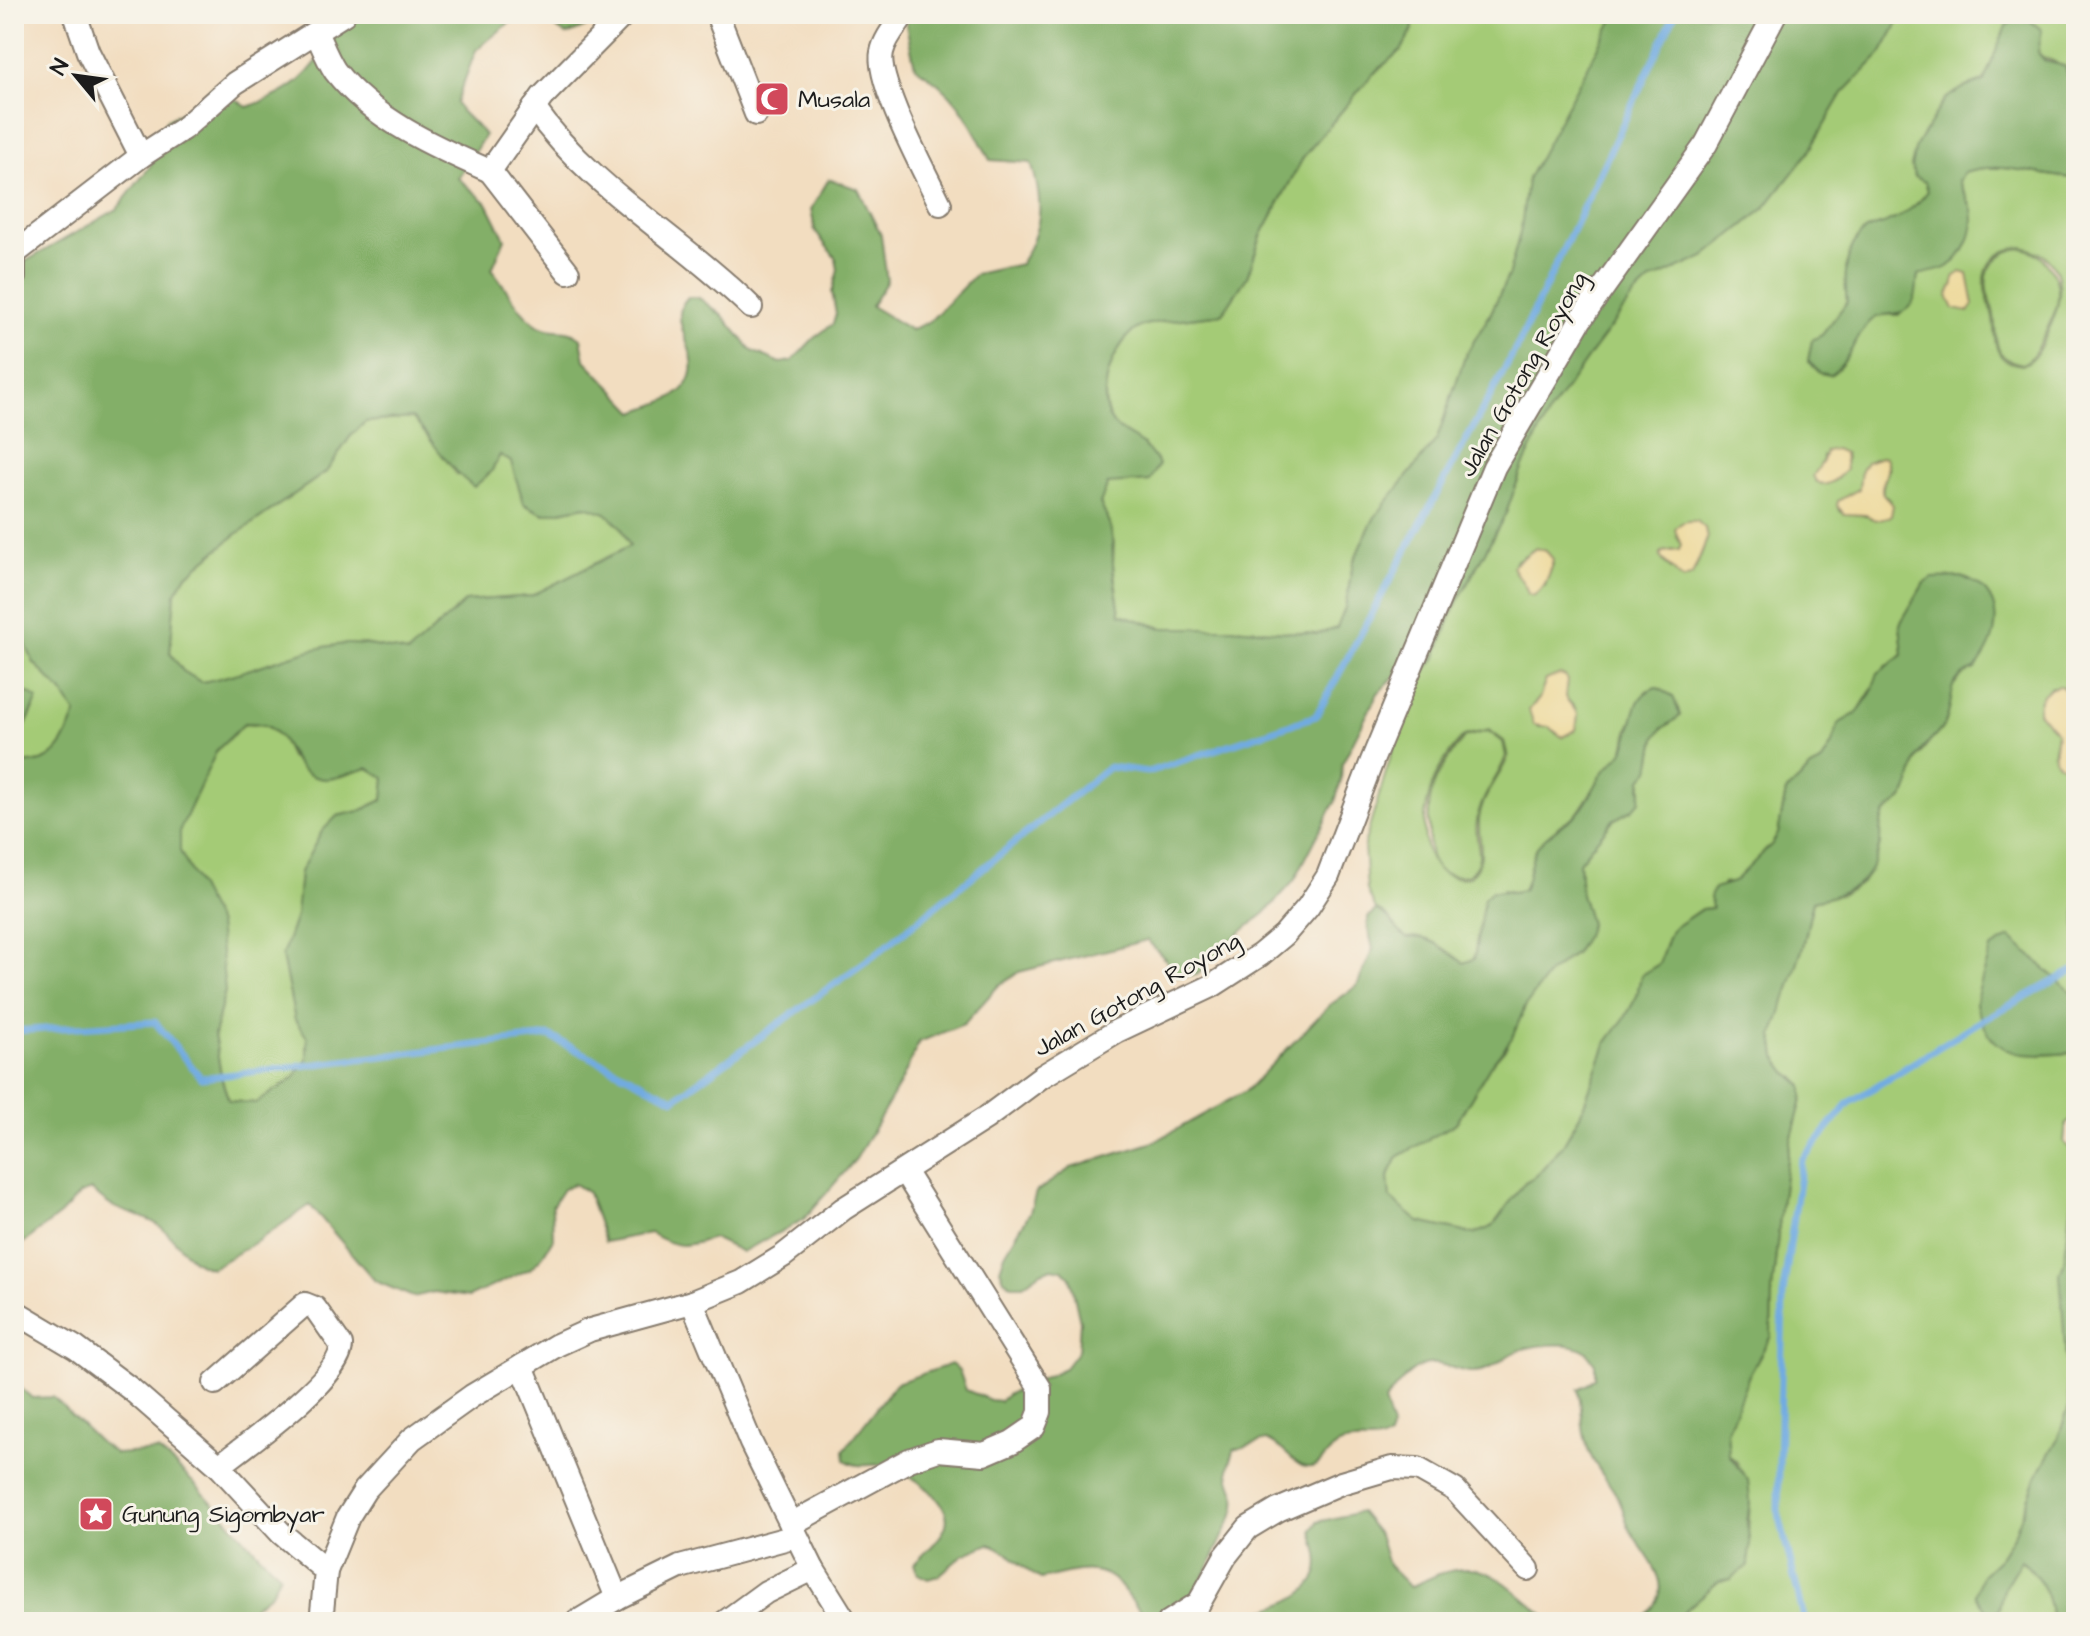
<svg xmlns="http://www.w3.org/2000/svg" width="2090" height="1636" font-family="'Architects Daughter',sans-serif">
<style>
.green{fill:#a4cb76;stroke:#607449;stroke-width:2;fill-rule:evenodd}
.forest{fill:#83af67;stroke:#506642;stroke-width:2;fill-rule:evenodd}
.sand{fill:#eeda9e;stroke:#857b5d;stroke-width:2}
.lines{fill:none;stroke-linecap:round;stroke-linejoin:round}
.stream{stroke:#71abe1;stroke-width:7}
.minor-casing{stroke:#877c6e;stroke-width:26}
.minor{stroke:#fff;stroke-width:22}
.labels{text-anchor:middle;stroke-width:6;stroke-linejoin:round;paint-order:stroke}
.poi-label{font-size:24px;fill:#1c1c1c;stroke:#f7f3e8;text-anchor:start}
.street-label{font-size:24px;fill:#1c1c1c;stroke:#f7f3e8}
</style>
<rect width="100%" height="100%" fill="#f7f3e8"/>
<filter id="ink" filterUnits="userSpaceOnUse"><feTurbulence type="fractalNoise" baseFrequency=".0125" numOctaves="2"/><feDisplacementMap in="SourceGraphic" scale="16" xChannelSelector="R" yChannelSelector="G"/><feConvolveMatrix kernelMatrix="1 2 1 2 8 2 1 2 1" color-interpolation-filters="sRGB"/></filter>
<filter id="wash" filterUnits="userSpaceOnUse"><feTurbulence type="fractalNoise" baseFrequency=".006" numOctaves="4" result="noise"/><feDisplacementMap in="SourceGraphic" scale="32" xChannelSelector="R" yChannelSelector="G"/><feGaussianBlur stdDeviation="1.8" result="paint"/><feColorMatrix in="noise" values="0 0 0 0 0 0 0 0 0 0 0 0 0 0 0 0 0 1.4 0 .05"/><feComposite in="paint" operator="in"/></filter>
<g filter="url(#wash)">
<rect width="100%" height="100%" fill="#f2ddc0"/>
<g class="green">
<path d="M1412,14h204l-21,42 -74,173 -12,45 -19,41 -24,39 -29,85 -62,78 -11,21 -11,25 -8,45 -8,20 -20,6 -86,-6h-69l-42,-14 -7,-50 1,-22 -14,-39 8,-20 42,-2 -6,-36c-12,-6 -28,-14 -34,-26 -14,-27 5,-81 32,-93 15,-6 61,-9 80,-12l25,-37 14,-41 43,-80 67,-80 31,-27 11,-20z"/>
<path d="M1903,14h173v90c-7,-13 -6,-33 -21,-42 -8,-4 -11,-2 -17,-9l1,-12 -55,40 -21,7 -42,49 7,54c-10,14 -24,24 -39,31 -8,4 -17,4 -24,9 -21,17 -21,47 -18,71l-25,33 -10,6 -4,20 13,12 9,2c21,-13 30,-54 50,-60 5,-1 13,0 19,0l17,-29 2,-11 10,-3 40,-72 -9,-19 5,-9c42,-12 73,5 112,6v524l-13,-15h-12c-23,21 -10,28 6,46 -1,14 -10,23 6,32l13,-1v232l-85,-47 -4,20 -11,33 63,53 32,-2 5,6v57l-10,7 -2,19 12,13v18l-12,90 -3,10 8,134 -11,31 -21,38 -22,57 -16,26 -17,16 21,14 18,-29c22,20 28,32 31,62h-380l47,-41 12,-2 17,-45 2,-33 -13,-39 -8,-7 -2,-23 22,-57 22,-39 1,-45 10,-93 6,-46 15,-56 -7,-18 -9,-6 -11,-15 -3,-21 30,-89 10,-46 30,-7 19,-11 15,-28 3,-11v-23l5,-9 18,-13 15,-42 28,-35 5,-31 13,-19 -40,-89 -24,41 3,30 -8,8 -9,4 -29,47 -19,11 -6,20 -11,19 -10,5 -25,24 -8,42 -6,10 -29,32 -9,7h-11l-11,25 -11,1 -26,18 -6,8 -10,29 -18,11 -4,21 -11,20 -19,26 -27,73 -17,30 -27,31 -11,6 -33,45 -18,7 -55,-12 -30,-24 -1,-21 10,-20 58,-34 34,-57 16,-18 19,-41 24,-34 26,-20 15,-29 -9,-30 -2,-32 34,-42 19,-10 10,-20v-11l10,-19 4,-23 6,-8 18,-13c-3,-17 -9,-21 -24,-29l-10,4 -17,37 -5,21 -6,11 -10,7 -31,47 -17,11 -23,22 -8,23 -1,10 -5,10 -10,2 -10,-2 -26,48 -3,21 -10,4c-18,-12 -34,-29 -57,-25 -13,-8 -15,-23 -31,-28l-9,-20 -3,-45 30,-99 34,-79 7,-8 19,-51 52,-95 17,-47 26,-53 42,-60 42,-56 17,-16 54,-24 60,-48 44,-56 35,-60 38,-39zM2023,247c49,11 40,56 22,90 -6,12 -10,24 -23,28 -6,-1 -13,-2 -18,-6 -11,-9 -9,-27 -11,-41 -1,-9 -5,-16 -7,-24 -6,-28 11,-45 37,-47zM1845,453c4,18 -12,37 -29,28 0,-13 7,-14 7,-25zM1881,457l5,1c8,14 -6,22 -3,36l8,6 -20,18c-10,-5 -21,-3 -31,-7l-2,-10 21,-12c4,-18 0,-27 22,-32zM1677,536l30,3 -12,31 -24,-1 -8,-8 4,-10 12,-1 2,-5zM1536,548l17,16 -8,22 -20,-2 -11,-22zM1546,680l19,7v10l11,12 -19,25 -8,-7h-10l-7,-21 7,-7zM1489,730l15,11 4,16c-7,19 -24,36 -28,56 -6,27 12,43 -11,64 -54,7 -49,-60 -36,-94 6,-16 19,-35 31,-47z"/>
<path d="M2023,248c12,3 17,7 25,17 20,26 7,50 -7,75 -5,10 -8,19 -19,24 -9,-3 -16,-3 -22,-12 -6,-10 -4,-26 -6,-37 -1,-9 -6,-16 -7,-25 -4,-24 14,-40 36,-42z"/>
<path d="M413,418l18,19 26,38 34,-3 9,-18 11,8 14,43 19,9 43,-8 19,7 16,14 9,19 -100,50 -65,5 -58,52 -43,-9 -66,10 -77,25 -21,3 -18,-11 -13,-18 5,-59 11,-18 48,-40 92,-64 24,-35 15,-15z"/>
<path d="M14,625l5,4 15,34 29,30 13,21c-14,34 -22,53 -62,49v-14l20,-40 -16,-16 -4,3z"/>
<path d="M245,723l20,2 16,12 9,20 35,22 43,-11 17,10 -2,22 -23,11 -23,5 -37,56 -4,44 -14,40 13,64 12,17v22l-13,19 -38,25 -27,-2 -7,-21 -8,-45 11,-44 -45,-140v-21l7,-19 30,-61z"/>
<path d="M1488,731l15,11 3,14c-8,23 -26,41 -29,65 -4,22 12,38 -9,54 -38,5 -39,-17 -39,-47 -1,-14 0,-29 5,-43 6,-16 20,-35 31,-48z"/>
</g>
<g class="forest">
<path d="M355,14h244l-13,13 -19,8 -26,-17 -11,-4 -21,9 -33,27 -20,53 5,8 24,24 -27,43 29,25 18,36 -13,30c12,16 33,53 52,59 16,5 22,-2 37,10l4,22 50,52c15,-6 41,-12 51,-26 23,-31 -24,-63 2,-89l11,1 25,19 28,34 29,12 11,-2 22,-23 19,-14 3,-10 -4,-22 6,-22 -2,-11 -21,-28 -4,-22 18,-30 29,10 23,46 6,46 -16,25 40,24 19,-9 46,-47 44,-10c23,-36 24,-61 11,-101l-41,-3c-23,-44 -32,-66 -75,-93l-9,-42 3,-11h503l1,15 -11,20 -31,27 -67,80 -43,80 -14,41 -25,37c-19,3 -65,6 -80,12 -27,12 -46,65 -33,92 7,13 23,18 34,27 6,5 11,13 16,19l-9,17 -42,3 -8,19c14,28 12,31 13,61 0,16 5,34 7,50l42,14h69l86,6 20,-6 8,-20 8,-45 11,-25 11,-21 62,-78 29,-85 24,-39 19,-41 12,-45 6,-49 89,-166h287l-22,40 -38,39 -35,60 -44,56 -60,48 -54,24 -17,16 -42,56 -42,60 -26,53 -17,47 -52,95 -19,51 -7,8 -27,3 -23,23 -36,71 -1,16 -6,22 -41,79 -29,32 -36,29 -32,33 -20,1 -12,-17 -18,-19 -128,32 -20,13 -35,39 -45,18 -18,40 -45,77 -53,61 -61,32 -29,-14c-29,9 -36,11 -63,-5l-45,9 -17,-49 -14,-9 -11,5 -11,17 1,33 -12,19 -11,11 -61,28 -35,-5 -21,5 -38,-16 -65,-76 -54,37 -44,26c-26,-5 -34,-29 -54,-43 -14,-10 -32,-11 -46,-19 -8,-4 -14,-11 -21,-16l-11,4 -20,21 -46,35v-487c40,4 48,-15 62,-49l-13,-21 -29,-30 -15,-34 -5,-4v-357l103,-59 34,-44 10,-37 6,-9 20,-9 28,-25 32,22c59,-18 65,-40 99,-87zM412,418c22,23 36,51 62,69l17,-15 9,-17 11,7 13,42 20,10 42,-8 20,7 15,14 9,19 -99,50 -65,5 -58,52c-20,-4 -41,-10 -62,-9 -50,4 -96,30 -145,38l-18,-11 -13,-18 5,-59 11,-18 48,-40 92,-64 24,-35 15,-15zM245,723c6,0 14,0 19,2 28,10 23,50 60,54 13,1 31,-8 44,-11l17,10 -2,22 -23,11 -23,5 -15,15 -22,41 -4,44 -14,40 13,64 12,17v22l-13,19 -38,25 -27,-2 -7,-21 -8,-45 11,-44 -7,-67 -38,-73v-21l37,-80z"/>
<path d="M2023,15l19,15 -4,23 7,8 20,5 11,38v74c-39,-1 -70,-18 -112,-6l-5,9c3,10 10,19 13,29 4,19 -7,47 -23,56 -9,6 -21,6 -31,9 -2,10 0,22 -7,30 -11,14 -27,5 -39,15 -18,15 -21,42 -42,55l-10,-2 -12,-12 4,-21 10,-5 25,-33c-3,-23 -3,-54 18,-71 7,-5 16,-5 23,-9 16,-7 30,-17 40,-31l-3,-9 -10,-5 -4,-10 5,-21 29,-47 18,-11 21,-7 22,-55z"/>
<path d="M1962,577c46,16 39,60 13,92 -31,9 -19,31 -30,54 -6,14 -21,20 -27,33 -6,13 -5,28 -14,41 -5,8 -17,10 -21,20 -5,10 -1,20 -4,30 -8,39 -31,46 -66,54l-10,46 -30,89 3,21 11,15 16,14v10l-15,56 -6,46 -10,93 -1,45 -22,39 -22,57 2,23 19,25 2,21 -3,22 3,22 -2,21 -17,13 -12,2 -47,41h-34c47,-35 9,-59 -9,-95 -4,-9 -6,-20 -11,-29 -8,-15 -20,-27 -27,-42 -10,-20 -8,-46 -13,-67l10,-5 7,-7v-13c-3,-4 -7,-12 -11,-14 -16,-10 -57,-5 -73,4 -12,7 -22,18 -38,18 -17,1 -34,-15 -54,-5 -13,6 -25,24 -35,35l8,25 -3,11c-16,8 -34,0 -50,7 -13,5 -18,28 -37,21 -11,-5 -19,-20 -36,-26l-32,10c-1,6 -5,13 -5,19 -1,18 13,23 5,45 -13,23 -24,57 -40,78 -10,13 -36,34 -52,20 -13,-11 -21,-33 -40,-39 -19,-7 -42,2 -61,6 -20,-9 -30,-29 -52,-35l-26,11 -25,21 -10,3 -10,-5 -4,-10c10,-11 28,-25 32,-39 7,-24 -39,-54 -58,-59 -16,-4 -29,4 -43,-6l-1,-10 52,-67 55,-19 8,6 7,20 24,10 10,1 8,-7 57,-26 13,-17 2,-30 -10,-44 -7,-7 -11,-2 -11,4 -18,13h-11l-8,-6 -4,-10 5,-15 25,-42 6,-20 35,-24 83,-26 93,-52 83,-85 27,-19 16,-37 -5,-22v-10l8,-7c16,5 18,20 31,28 23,-4 39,13 57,25l10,-4 10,-61 8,-7 21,1 10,-2c7,-13 6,-28 13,-41 10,-17 29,-23 42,-36 13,-12 17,-33 30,-46 6,-7 12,-9 16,-18 12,-21 4,-52 32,-62l17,9 7,20 -18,13 -6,8 -6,33 -8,9 -2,22 -8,9 -19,10 -34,42 2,32 9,30 -4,11 -11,18 -26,20 -24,34 -13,31 -22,28 -34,57 -58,34 -10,20 2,21 29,24 55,12 18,-7 33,-45 11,-6 27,-31 17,-30 27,-73 19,-26 11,-20 4,-21 18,-11 10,-29 6,-8 27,-18 10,-1 -2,-11 4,-9 20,-6 38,-38 6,-10 8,-42 25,-24 10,-5 11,-19 6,-20 19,-11 14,-20 7,-20 25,-18 -3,-31 24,-41 9,-5z"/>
<path d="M18,693h11l9,6 -24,50v-53z"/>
<path d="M2010,937l66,59v63l-5,-6c-37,2 -74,9 -89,-33 -2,-4 -6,-13 -6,-17 0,-9 12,-41 15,-54z"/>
<path d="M2076,1173v449h-24c-2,-27 -11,-43 -31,-62l-18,29 -4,20 -10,5 -14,-20 7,-19 17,-16 16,-26 22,-57 21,-38 11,-31 -9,-134 4,-10z"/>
<path d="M14,1382l18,16 21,-1 46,45 17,12 42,-3c46,35 79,85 122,123l-9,19 -17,13 -11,16h-229z"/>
<path d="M1360,1512l19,23 9,30 22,22c10,-4 19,-9 29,-13 50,-17 66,11 103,39l6,8 -312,1 -1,-5c26,-5 72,-15 82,-43 5,-13 -2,-31 -5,-44l6,-8z"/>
</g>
<g class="sand">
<path d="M1961,272l7,2 6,31 -6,7 -14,-3 -6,-13 6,-12v-7z"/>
<path d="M1835,449l9,4 2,17c-10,9 -23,24 -33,6l10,-15 3,-10z"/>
<path d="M1881,457l5,1c6,15 -8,27 -3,36 2,4 7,7 10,11l-2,11 -15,4 -10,-5 -22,-1 -7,-8 1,-5 21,-12 2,-19 5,-8z"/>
<path d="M1697,521l8,7 2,11 -15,37 -9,4 -23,-23 2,-5 17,-2 2,-5 -6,-15c4,-9 13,-10 22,-9z"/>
<path d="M1536,548l10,3 7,8c-2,14 -8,30 -20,37l-5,-2c-4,-16 -12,-16 -16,-28z"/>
<path d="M1560,674l5,2 2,5 -2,16 13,17 -2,16 -14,7 -13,-10 -15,-2 -5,-15 10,-11 7,-19z"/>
<path d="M2061,686l15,16v62c-31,7 -20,-15 -19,-31l-19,-21c0,-15 8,-25 23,-26z"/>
</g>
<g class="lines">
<g class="stream">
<path d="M14,1031l141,-9 46,56 348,-42 125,63 202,-145 233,-187 39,5 168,-56 203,-373 156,-329"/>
<path d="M1805,1622l-27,-111 5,-217 19,-134 47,-57 130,-81 97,-53"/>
</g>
</g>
</g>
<g filter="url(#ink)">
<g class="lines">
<defs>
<g id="minor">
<path d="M75,14l13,38 53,104 43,-28 51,-45 109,-69"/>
<path d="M717,14l39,100"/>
<path d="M904,14c-8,12 -19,24 -22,38 -7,29 44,122 58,152"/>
<path d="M316,32c6,13 11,27 19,39 37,48 102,77 155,100l52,-74 82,-83"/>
<path d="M534,108c58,82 147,130 217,199"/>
<path d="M490,171l78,101"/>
<path d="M14,250v27"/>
<path d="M15,253l126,-97"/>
<path d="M692,1302l59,141 62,126"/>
<path d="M14,1311l62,37 56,42 87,76 62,67 45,38"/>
<path d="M522,1366l95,232 63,-31 116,-31"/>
<path d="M215,1383l90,-79 10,4 26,37c2,32 -96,101 -122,121"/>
<path d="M791,1524l118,-64 29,-10 46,4 28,-12 22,-15 6,-15v-24l-136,-217"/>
<path d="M321,1622l5,-51 22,-54 17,-27 47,-51 60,-43 85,-51 33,-15 102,-28 49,-20 42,-26 60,-47 143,-91 55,-41 76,-46 95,-45 48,-31 24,-20 24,-28 20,-31 44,-115 122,-294 87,-148 125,-175 69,-130"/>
<path d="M577,1622l40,-24"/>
<path d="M725,1622l41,-30 47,-23 33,53"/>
<path d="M1169,1622l30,-19 26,-46 23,-29 30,-18 63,-27 51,-15 26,1 37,21 73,79"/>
</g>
</defs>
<use href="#minor" class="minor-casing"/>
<use href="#minor" class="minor"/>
</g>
</g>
<defs>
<symbol id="mosque-square" viewBox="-11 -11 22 22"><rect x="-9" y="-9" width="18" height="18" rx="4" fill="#d1495b" stroke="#f7f3e8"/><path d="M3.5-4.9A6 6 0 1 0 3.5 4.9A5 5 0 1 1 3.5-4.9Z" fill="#fff"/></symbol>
<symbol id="sight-square" viewBox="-11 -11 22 22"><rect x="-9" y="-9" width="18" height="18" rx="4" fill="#d1495b" stroke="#f7f3e8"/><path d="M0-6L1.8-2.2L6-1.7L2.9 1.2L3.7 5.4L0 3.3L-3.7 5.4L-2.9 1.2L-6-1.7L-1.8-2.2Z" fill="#fff"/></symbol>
</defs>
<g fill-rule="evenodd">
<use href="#mosque-square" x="752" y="79" width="40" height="40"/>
<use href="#sight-square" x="76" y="1494" width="40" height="40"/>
</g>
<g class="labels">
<g class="poi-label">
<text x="798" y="107">Musala</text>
<text x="122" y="1522">Gunung Sigombyar</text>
</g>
<g class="street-label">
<text transform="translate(1523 374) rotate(-60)" y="8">Jalan Gotong Royong</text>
<text transform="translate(1137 994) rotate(-29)" y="8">Jalan Gotong Royong</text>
</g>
</g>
<rect width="2090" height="1636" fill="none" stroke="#f7f3e8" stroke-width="48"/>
<g transform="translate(76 76) rotate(299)" stroke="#f7f3e8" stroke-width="6" paint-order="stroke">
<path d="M0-6L14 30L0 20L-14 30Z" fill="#1c1c1c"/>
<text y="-12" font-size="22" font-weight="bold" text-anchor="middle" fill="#1c1c1c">N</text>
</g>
</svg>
